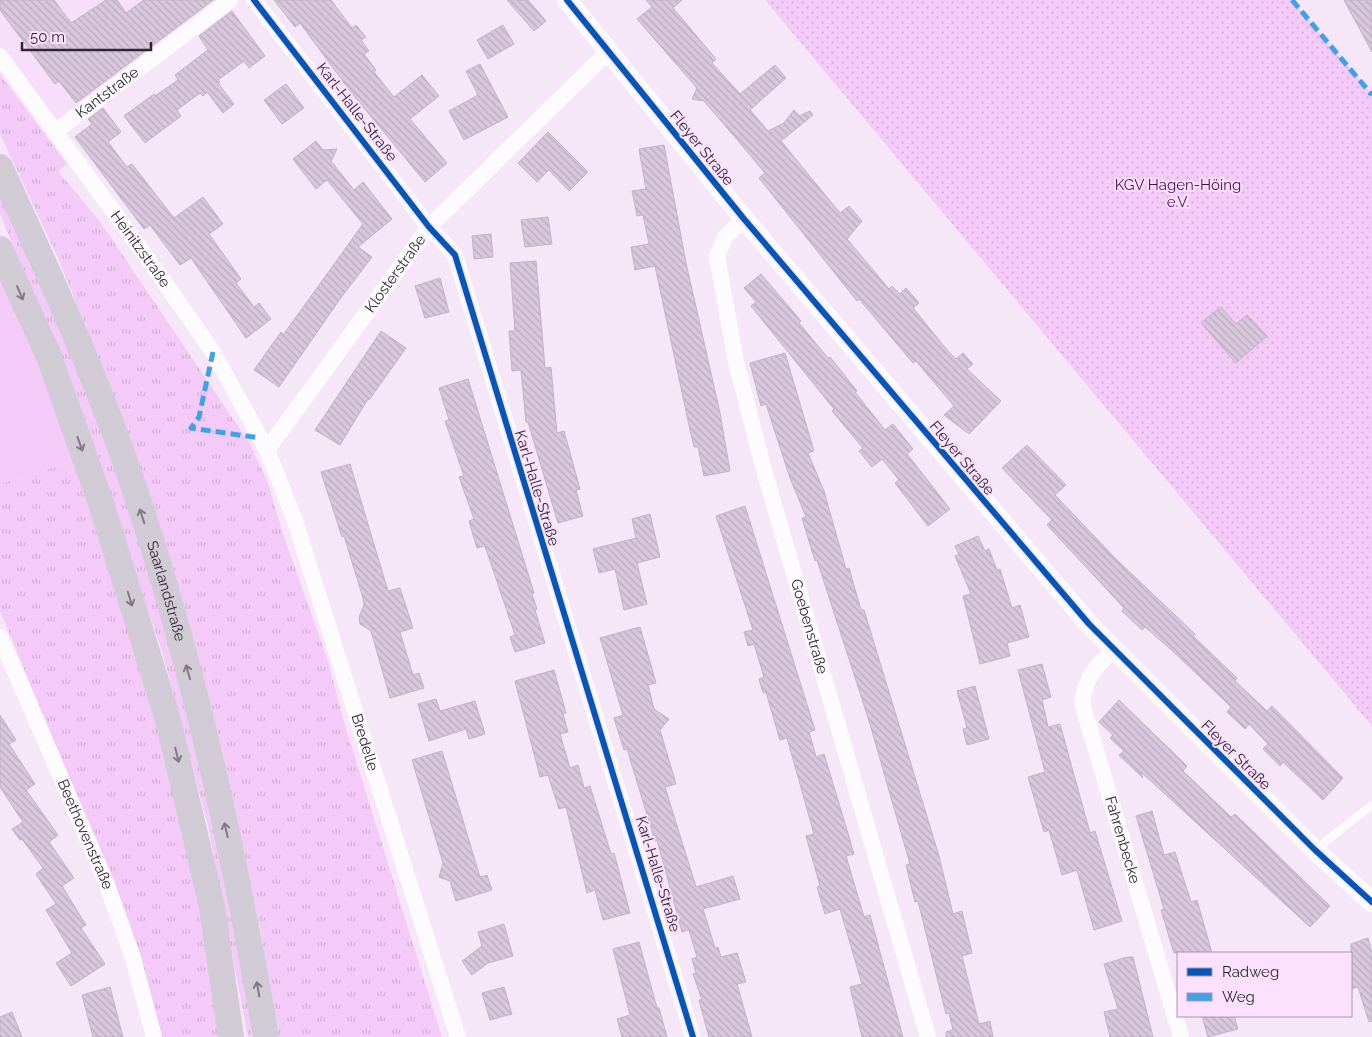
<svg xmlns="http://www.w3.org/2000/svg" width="1372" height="1037" font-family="Raleway,sans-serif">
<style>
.built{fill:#f7defa}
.grass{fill:url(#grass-tufts)}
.park{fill:#f4cbf8}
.garden{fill:url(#garden-dots)}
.building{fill:url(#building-back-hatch);stroke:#bfb4c1}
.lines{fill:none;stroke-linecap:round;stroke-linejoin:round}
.service{stroke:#fefbfe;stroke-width:8}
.minor{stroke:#fefbfe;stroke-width:16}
.tertiary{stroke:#fefbfe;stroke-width:20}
.trunk{stroke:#d1cbd5;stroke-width:26}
.quiet{stroke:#3ea2eb;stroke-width:5;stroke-dasharray:10 5;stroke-linecap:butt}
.cycleway-casing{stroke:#fce1fe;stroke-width:9}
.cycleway{stroke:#0057b8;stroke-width:6}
.oneway{stroke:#807883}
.labels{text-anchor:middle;stroke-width:4;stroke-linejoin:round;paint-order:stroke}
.street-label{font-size:15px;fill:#302631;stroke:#fce1fe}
.park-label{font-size:15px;fill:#57045f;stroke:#fce1fe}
</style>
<defs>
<pattern id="grass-tufts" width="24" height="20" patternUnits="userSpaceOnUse" patternTransform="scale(1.25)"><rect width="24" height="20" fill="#f4cbf8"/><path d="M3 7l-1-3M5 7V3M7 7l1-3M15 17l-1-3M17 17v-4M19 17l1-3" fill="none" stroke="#d2aed5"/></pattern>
<pattern id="garden-dots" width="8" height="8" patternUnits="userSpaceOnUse" patternTransform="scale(1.25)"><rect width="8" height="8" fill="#f4cbf8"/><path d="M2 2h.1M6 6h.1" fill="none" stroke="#d2aed5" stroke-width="1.8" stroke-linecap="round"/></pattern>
<pattern id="building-back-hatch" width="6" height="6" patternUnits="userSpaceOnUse" patternTransform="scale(1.25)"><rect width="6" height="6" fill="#d9c7dd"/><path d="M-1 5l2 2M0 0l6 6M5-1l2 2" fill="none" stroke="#bbabbe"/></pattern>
</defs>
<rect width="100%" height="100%" fill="#f6e7f8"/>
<path class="built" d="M0,0h230l-174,131 -56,-77z"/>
<g class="grass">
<path d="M0,74l67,90 -9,7 43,52 149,221 18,39 15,51 44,124 17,64 98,315h-167l-14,-105 -36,-166 -19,-74 -88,-284 -60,-150 -58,-124z"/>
<path d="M0,190l70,156 74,205 68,248 44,238h-8l-40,-211 -46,-175 -99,-284 -63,-153z"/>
<path d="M78,459l105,350 40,228h-65l-46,-157 -112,-269v-127z"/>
</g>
<path class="park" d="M0,264l78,195 -78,25z"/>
<path class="garden" d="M765,0h527l80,95v631z"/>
<g class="building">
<path d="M0,0h54l17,23 35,-23h11l9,13 18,-13h69l-137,103 -17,-22 -4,3 -55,-74z"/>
<path d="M274,0h57l21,28 4,-3 10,12 -5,3 8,11 -5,3 12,16 -2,2 20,25 28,-22 17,21 -29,23 37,44 -22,19 -75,-91 -50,-68 -5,4z"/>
<path d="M507,0h21l18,21 -12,10z"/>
<path d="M646,0h36l-9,8 43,51 -4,4 28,31 35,-29 11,13 -36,32 18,21 16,-8 10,-13 5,6 11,-5 3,4 -32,26 59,72 9,-7 13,15 -15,18 42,50 3,-3 8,8 6,-6 13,15 -6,5 35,43 8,8 7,-6 10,11 -6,5 34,32 -32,33 -25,-19 10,-9 -38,-45 -3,2 -54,-64 -2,2 -98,-123 6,-5 -31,-37 -30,-35 -12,-2 5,-11 -60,-69 15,-12z"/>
<path d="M1344,0h28v52z"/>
<path d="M232,11l33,45 -16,12 -5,-7 -26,19 2,2 -2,1 16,21 -11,9 -16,-21 -4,4 -3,-3 -23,17 4,6 -36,27 -21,-27 30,-22 1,2 23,-16 -3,-5 33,-25 -9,-14z"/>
<path d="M503,25l11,19 -26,15 -11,-19z"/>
<path d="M480,64l28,53 -44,23 -15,-29 29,-16 -12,-24z"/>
<path d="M286,84l18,24 -22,16 -18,-24z"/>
<path d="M103,108l18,24 -13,10 19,25 5,-3 42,54 29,-21 20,27 -14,10 32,45 -5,4 18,24 5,-4 12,16 -25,19 -55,-80 -11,7 -30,-40 -6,4 -69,-92 17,-13 -4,-5z"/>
<path d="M548,132l40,40 -19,19 -20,-21 -12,12 -19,-19z"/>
<path d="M316,141l7,9 14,-1 -6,12 23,29 9,-8 29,37 -34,28 14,10 -32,42 -61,88 -25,-17 27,-38 2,3 80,-111 -36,-44 -11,9 -23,-30z"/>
<path d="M664,145l22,118 34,150 10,58 -26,5 -6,-29h-4l-4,-17 -35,-164 -20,4 -4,-23 18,-3 -6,-29 -6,1 -5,-25 14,-2 -7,-40z"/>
<path d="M548,217l4,27 -27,3 -4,-27z"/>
<path d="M491,234l2,23 -19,2 -2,-23z"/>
<path d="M536,261l9,107 6,-1 6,66 7,-2 16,58 -4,1 7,26 -25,7 -30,-101h-2l-5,-52 -9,1 -3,-40h6l-5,-68z"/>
<path d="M761,274l40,47 -2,2 29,35 2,-1 27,34 -2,1 30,38 8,-6 20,25 -6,5 43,55 -22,17 -33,-43 4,-3 -17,-21 -10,8 -13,-16 4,-3 -31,-37 2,-2 -83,-103 5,-4 -12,-14z"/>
<path d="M440,278l9,34 -24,6 -10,-32z"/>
<path d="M1221,307l15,17 11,-9 20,21 -31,27 -35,-40z"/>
<path d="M381,331l25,17 -37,52 -1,-1 -28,46 -25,-15z"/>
<path d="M785,353l29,98 -6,2 16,38 22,78 3,-1 12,42h3l75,246 14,58 9,-3 10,42 -10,3 17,68 11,-3 3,16h-47v-5l7,-2 -4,-17 -3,1 -28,-113 -3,1 -9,-37 4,-1 -40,-140 -53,-164 -2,1 -13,-43 4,-1 -16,-39 -24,-74 -5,2 -11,-43z"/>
<path d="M468,379l66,214 -2,1 5,15 -2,1 10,33 -30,9 -5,-15 5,-2 -30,-89 -8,2 -8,-27 5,-2 -15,-42 5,-1 -19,-55 4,-1 -10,-32z"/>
<path d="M1027,445l39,40 -11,10 62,65 78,74 -2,2 44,42 -2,3 32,30 5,-5 71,72 -20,22 -40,-38 -3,4 -17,-17 5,-5 -19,-20 -4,5 -18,-17 4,-5 -55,-53 -31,-27 -3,3 -20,-19 2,-3 -77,-83 5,-5 -50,-52z"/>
<path d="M350,464l38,127 12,-3 13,40 -13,4 13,43 6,-2 5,15 -34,10 -19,-67 -11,-7 -1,-7 5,-12 -1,-7 -19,-62 -2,1 -21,-65z"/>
<path d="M745,506l70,224 -6,2 7,25 8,-3 23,76 7,24 -8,2 18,61 6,-2 33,122h-41l-12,-50 12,-3 -22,-75 -15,5 -8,-27 3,-1 -14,-50 8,-2 -27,-96 -7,2 -14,-48 -3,1 -4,-14 5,-2 -10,-33 -6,2 -4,-14 9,-2 -37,-114z"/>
<path d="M650,514l10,43 -23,6 10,41 -23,6 -9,-41 -16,4 -6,-24 43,-11 -4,-19z"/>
<path d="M978,536l7,15 4,-2 8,21 3,-1 12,39 8,-3 9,32 -22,6 3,13 -30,8 -17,-68 8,-2 -16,-38 4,-1 -4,-9z"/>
<path d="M640,627l16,56 -8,2 6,24 15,10 -9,11 16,54 -11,3 31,100 37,-11 7,23 -37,10 12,39 3,-1 3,10 16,-4 9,29 -9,2 15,53h-43l-10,-37h3l-9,-26 3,-1 -4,-14 5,-2 -8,-27 -7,2 -25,-92 -2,1 -28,-92 -3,1 -10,-32 9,-3 -23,-77z"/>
<path d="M1042,664l9,33 -9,3 6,27 12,-3 30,109 5,-2 27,90 -28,9 -17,-60 -15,5 -13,-45 -5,2 -16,-55 17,-5 -27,-102z"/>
<path d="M554,670l12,43 -3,1 5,18 -8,2 10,34 8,-3 6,23 6,-2 21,68 3,-1 16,60 -27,7 -8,-30 -8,3 -21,-86 -7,2 -11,-34 -8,2 -25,-96z"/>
<path d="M975,686l14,53 -22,6 -4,-16 4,-1 -10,-37z"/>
<path d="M436,699l4,12 35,-10 10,33 -16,5 -3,-10 -37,12 -11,-37z"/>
<path d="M1119,700l68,66 -4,5 48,46 4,-3 95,92 -20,21 -169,-155 2,6 -24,-23 5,-4 -14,-13 3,-3 -14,-13z"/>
<path d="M0,715l16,25 -7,4 26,40 -9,6 32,45 -9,7 25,36 -12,8 24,39 -5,3 24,36 -34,22 -15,-23 16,-10 -26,-43 10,-6 -20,-30 7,-6 -21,-29 -2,1 -8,-11 11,-7 -23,-35z"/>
<path d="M442,751l38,126 7,-2 5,15 -36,11 -6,-20 -11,-4 4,-14 -31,-103z"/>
<path d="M1152,811l12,44 11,-3 16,50 6,-2 15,53h-38l-13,-43 3,-1 -28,-93z"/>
<path d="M504,924l9,32 -25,7 -16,12 -10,-14 20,-15 -4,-14z"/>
<path d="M1368,938l4,15v68l-3,1 -11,-35 -7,2v-45z"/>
<path d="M639,942l18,66h2l8,29h-45l-5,-18 13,-4 -17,-66z"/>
<path d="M1127,957h6l20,80h-43l-6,-25 14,-3 -14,-45z"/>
<path d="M110,987l13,50h-30l-11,-42z"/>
<path d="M504,987l8,27 -22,6 -8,-27z"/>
<path d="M12,1012l10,25h-22v-20z"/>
<path d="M1202,1016h32l4,13 -30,8z"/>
</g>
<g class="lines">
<path class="service" d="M1315,850l57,-45"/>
<g class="minor">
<path d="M254,0l175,227 26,28c77,261 160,521 238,782"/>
<path id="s1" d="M0,56l153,210 60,86 54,98 27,68 164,519"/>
<path id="s2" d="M56,131l174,-131"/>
<path id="s3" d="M744,219l-19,18 -8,19 19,106 28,108 164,567"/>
<path id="s4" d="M267,450l162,-223 179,-175"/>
<path id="s5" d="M0,637l106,245 27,76 21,79"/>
<path id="s6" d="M1113,651c-19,15 -27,28 -31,52l99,334"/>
</g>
<path class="tertiary" d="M567,0l177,219 345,405 226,226 57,52"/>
<g class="trunk">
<path id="s7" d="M0,167c45,99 91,197 127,300 64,185 106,378 139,570"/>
<path d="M0,249l48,105 53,149 67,217 44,187 19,130"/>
</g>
<g class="quiet">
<path d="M1292,0l80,95"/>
<path d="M213,352l-14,65 -8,11 69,10"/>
</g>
<defs>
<g id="cycleway">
<path d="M254,0l175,227 26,28c77,261 160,521 238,782"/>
<path d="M567,0l177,219 345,405 226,226 57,52"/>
</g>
</defs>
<use href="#cycleway" class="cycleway-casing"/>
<use href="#cycleway" class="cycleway"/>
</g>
<defs><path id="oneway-shaft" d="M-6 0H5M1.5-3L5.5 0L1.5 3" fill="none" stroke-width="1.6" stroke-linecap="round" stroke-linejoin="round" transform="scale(1.25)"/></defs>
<g class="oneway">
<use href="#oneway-shaft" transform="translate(20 293) rotate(66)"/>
<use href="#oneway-shaft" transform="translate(80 444) rotate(70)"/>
<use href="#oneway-shaft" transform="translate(142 516) rotate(-108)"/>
<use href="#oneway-shaft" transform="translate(130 599) rotate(73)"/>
<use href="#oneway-shaft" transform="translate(188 672) rotate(-106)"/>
<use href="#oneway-shaft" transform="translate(177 755) rotate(76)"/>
<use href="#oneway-shaft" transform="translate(226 830) rotate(-103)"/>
<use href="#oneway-shaft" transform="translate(258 989) rotate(-100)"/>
</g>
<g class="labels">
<g class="street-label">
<text dy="5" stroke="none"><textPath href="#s2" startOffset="64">Kantstraße</textPath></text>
<text transform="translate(357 112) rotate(52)" y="5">Karl-Halle-Straße</text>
<text transform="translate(702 148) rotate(51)" y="5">Fleyer Straße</text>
<text dy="5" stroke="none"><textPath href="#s1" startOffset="239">Heinitzstraße</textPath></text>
<text dy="5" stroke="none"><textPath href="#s4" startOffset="218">Klosterstraße</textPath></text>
<text transform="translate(962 458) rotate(50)" y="5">Fleyer Straße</text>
<text transform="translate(537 488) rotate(73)" y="5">Karl-Halle-Straße</text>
<text dy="5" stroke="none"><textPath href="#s7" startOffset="456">Saarlandstraße</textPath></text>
<text dy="5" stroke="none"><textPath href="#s3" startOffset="429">Goebenstraße</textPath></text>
<text dy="5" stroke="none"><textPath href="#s1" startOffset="785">Bredelle</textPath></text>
<text transform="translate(1236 755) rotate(45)" y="5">Fleyer Straße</text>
<text dy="5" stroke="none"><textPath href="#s5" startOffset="215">Beethovenstraße</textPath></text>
<text dy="5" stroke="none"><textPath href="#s6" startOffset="205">Fahrenbecke</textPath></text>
<text transform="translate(658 874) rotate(73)" y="5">Karl-Halle-Straße</text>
</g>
<g class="park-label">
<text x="1178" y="190">KGV Hagen-Höing<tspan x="1178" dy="17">e.V.</tspan></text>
</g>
</g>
<rect x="1177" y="952" width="175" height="65" fill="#fce1fe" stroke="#aa96ac"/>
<rect x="1187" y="968" width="25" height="8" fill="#0057b8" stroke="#aa96ac"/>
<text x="1222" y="977" font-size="15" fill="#302631">Radweg</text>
<rect x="1187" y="993" width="25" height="8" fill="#3ea2eb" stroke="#aa96ac"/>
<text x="1222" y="1002" font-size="15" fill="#302631">Weg</text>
<path d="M22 42v8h129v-8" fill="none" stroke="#302631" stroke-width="2.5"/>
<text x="30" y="42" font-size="15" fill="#302631" stroke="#fce1fe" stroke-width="4" paint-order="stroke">50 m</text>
</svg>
